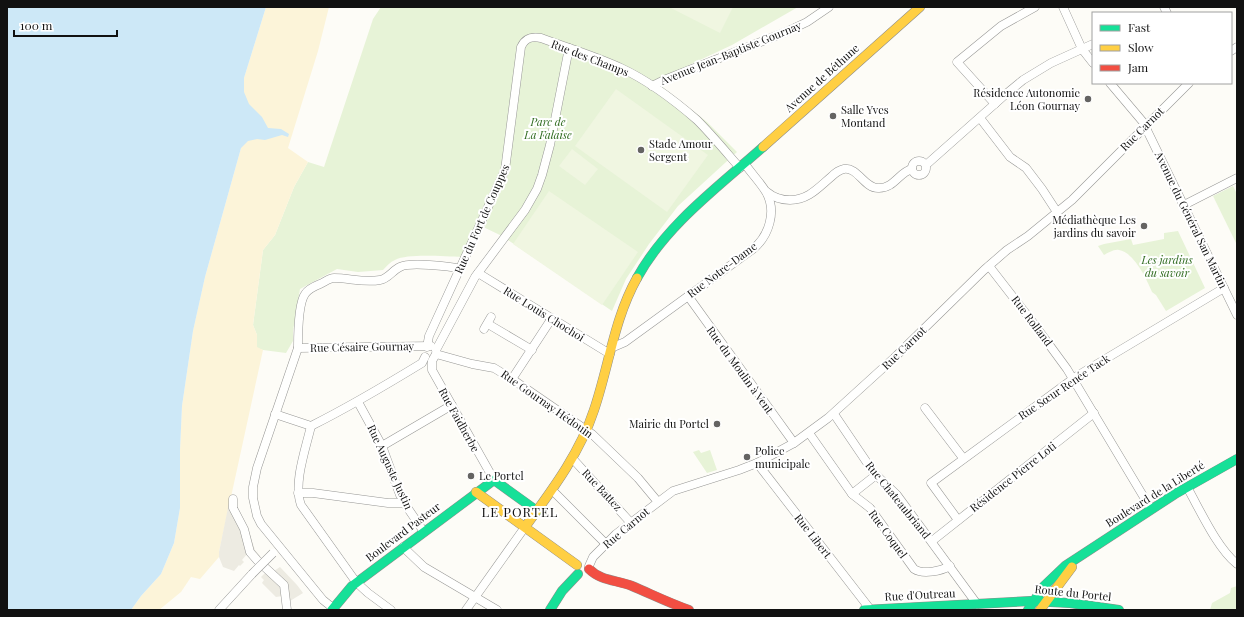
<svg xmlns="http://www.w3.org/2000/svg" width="1244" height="617" font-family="'Playfair Display',serif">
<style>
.green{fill:#e7f3d7}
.sand{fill:#fcf4d9}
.pitch{fill:#f0f6e1}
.plaza{fill:#edebe2}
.water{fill:#cde8f7}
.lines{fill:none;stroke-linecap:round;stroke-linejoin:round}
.street-casing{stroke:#979795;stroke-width:9}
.fast-casing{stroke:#8e8d8b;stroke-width:10}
.slow-casing{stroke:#8e8d8b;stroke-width:10}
.jam-casing{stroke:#8e8d8b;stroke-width:10}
.street{stroke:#fffffe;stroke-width:8}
.fast{stroke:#16e098;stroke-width:9}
.slow{stroke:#ffcf43;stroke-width:9}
.jam{stroke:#f24e42;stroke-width:9}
.street-bridge-casing{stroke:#979795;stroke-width:9;stroke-linecap:butt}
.street-bridge{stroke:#fffffe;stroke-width:8}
.poi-dot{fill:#646362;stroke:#fff;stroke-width:1.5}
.labels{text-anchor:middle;stroke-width:4;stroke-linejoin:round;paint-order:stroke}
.street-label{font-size:11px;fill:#111;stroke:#fff}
.poi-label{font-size:11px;fill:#111;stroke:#fff;text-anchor:start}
.park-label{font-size:11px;font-style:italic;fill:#2f6b1f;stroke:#fff}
.quarter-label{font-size:13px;letter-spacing:1px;fill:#111;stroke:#fff}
</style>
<rect width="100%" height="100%" fill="#fdfcf7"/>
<g class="green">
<path d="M381,7h417l-66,38 -77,36 52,41 30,30 -59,54 -29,38 -23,35 -14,32 -110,-75 -25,-12 -15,33c-16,0 -53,-4 -67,3 -5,2 -8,6 -12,10l-25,2 -21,-3 -37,20 -7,42v10l-7,12 -23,-3 -6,-2v-13l-4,-10 10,-75 12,-15 19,-48 14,-25 16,5 49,-148z"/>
<path d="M1233,186l4,8v51l-24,-49z"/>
<path d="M1178,231l27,57 -39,23 -10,-16 -4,-3c-5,-12 -18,-40 -33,-42 -5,-1 -11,3 -15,5l-6,-9 6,-2 27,-5 2,6 31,-6v-6z"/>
<path d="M699,450l2,3 9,-3 7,20 -10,3 -14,-21z"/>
<path d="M1237,586v24h-27l2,-7 18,-10 1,-5z"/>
</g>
<path class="sand" d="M266,7h63l-11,44 -30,97 20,14 -14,25 -19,48 -12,15 -10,75 4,10v12l6,3 -44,202v5l-19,22 -9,-2 -10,15 -22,18h-28l10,-14 20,-22 13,-31 6,-35v-58l2,-44 11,-75 12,-54 36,-129 3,-70z"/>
<g class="pitch">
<path d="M669,7h64l-13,26z"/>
<path d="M616,89l92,66 -41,57 -92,-66z"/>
<path d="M572,149l26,20 -13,16 -26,-19z"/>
<path d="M549,191l89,61 -36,53 -89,-61z"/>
</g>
<g class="plaza">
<path d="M230,498l6,7 4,8 10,22 5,15 5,6 -5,5 -8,-7 -5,6 2,2 -4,4 -1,-1 -5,6 -11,-4 -4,-10v-5z"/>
<path d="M280,567l17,18 6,8 -13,8 -1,-6 -13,2 -14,-14 2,-3 -3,-3 9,-9 4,3z"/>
</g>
<path class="water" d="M7,7h259l-22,71v14l5,12 13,13 6,11 13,1 8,5 -1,3 -6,-2 -17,5 -8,-1 -9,2 -7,7 -36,129 -12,54 -11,75 -2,44v58l-6,35 -13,31 -20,22 -10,14h-124z"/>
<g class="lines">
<defs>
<g id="street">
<path d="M1063,7l19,42 11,14"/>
<path d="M1164,7l3,6"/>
<path d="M1231,51l6,-4"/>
<path d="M1110,83l33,39 94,193"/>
<path d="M652,86l12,-6 122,-48 21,-10 22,-15"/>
<path d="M995,104l-38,-42 44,-36 34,-19"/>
<path d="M980,118l30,39 16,11 16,21 15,23"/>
<circle cx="919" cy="168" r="7"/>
<path d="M926,165l80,-71 17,-14 28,-17 42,-19"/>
<path d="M767,192c6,5 14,8 23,8 18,0 28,-12 41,-23 4,-4 8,-7 13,-8 14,-2 20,19 34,19 16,1 21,-16 34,-19"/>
<path d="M1184,205l53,-27"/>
<path d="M989,266l45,58 33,45 84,140"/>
<path d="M478,273l132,81"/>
<path d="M688,296l106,147"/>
<path d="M488,324l44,26"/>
<path d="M484,329l7,-12"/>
<path d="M427,347l2,-11 76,-166 16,-123c4,-9 10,-11 20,-9 27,10 54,18 80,30 28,13 53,32 76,52 15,15 29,32 43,48"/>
<path d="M298,348l133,-2"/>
<path d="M611,348l14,-6 128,-93c16,-13 24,-38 13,-57 -6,-10 -15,-19 -21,-28"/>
<path d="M436,350l39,-73 50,-67 12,-21 5,-14 8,-30 19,-97"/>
<path d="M436,354l36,10 22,4 18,11 80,55 46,44 20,24"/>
<path d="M436,354l-4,7v9l62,110"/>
<path d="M512,379l40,-61"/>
<path d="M358,402l24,44 18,49 9,15 15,22"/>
<path d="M925,408l38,50"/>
<path d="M275,414l36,12c38,-19 75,-41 111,-63l3,-6"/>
<path d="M834,414l40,59 23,22 80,109"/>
<path d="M311,426c-5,22 -18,57 -10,79l55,77 12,11 23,17"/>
<path d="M809,433l43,61 18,14 44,61c9,6 27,2 36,-3"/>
<path d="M382,446l70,-41"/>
<path d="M572,458l59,65"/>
<path d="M757,463l113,146"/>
<path d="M1187,487c13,23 30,61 50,77"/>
<path d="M552,490l54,54"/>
<path d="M298,493h15l75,10h17"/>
<path d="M852,494l24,-19"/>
<path d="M233,499v9l11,21 6,23 7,8 27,25 3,25"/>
<path d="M958,520l-27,-37 146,-107 147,-88"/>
<path d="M932,541l162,-128"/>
<path d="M403,547l21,20 73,43"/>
<path d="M589,566l4,-9 23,-23 57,-43 66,-21 18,-7 37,-20 34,-25 66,-60 90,-88 23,-20 21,-14 44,-36 117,-117"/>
<path d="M333,608l-10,-8 -62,-76 -4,-8 -4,-18v-11l4,-19 41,-120c0,-13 0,-44 7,-54 3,-5 10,-8 15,-10 5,-2 9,-6 14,-6 15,0 30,5 46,2 8,-1 13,-10 20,-13 9,-5 50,-1 60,2"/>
<path d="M219,610l33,-36"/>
<path d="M466,610l59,-83"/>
</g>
<g id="fast">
<path d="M637,278c29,-53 81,-91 126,-131"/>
<path d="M332,610l20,-24 142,-106 43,31"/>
<path d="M550,610l12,-19 16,-17"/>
<path d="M864,610l167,-9 39,2 49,7"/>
<path d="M1028,610l16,-24 21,-20 110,-72 62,-35"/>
</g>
<g id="slow">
<path d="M763,147l157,-140"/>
<path d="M476,492l101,73"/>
<path d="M525,527c27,-37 55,-74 69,-117 15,-44 20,-91 43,-132"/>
<path d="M1040,610l32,-43"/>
</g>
<path id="jam" d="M589,569c12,12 28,11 43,17 19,8 37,17 57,24"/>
</defs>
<use href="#street" class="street-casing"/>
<use href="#fast" class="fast-casing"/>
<use href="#slow" class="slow-casing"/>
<use href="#jam" class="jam-casing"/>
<use href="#street" class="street"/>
<use href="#fast" class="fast"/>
<use href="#slow" class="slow"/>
<use href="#jam" class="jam"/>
<defs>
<path id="street-bridge" d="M252,574l21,-21"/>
</defs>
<use href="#street-bridge" class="street-bridge-casing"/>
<use href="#street-bridge" class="street-bridge"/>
</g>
<g class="poi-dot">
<circle cx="1088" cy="99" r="4"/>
<circle cx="833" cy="116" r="4"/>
<circle cx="641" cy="150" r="4"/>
<circle cx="1144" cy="226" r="4"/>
<circle cx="717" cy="424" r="4"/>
<circle cx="747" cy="457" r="4"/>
<circle cx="471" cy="476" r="4"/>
</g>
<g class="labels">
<g class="street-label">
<text transform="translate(731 53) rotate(-22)" y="4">Avenue Jean-Baptiste Gournay</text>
<text transform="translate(590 58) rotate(21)" y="4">Rue des Champs</text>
<text transform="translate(822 78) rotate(-42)" y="4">Avenue de Béthune</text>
<text transform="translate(1142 129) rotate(-45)" y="4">Rue Carnot</text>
<text transform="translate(482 219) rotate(-66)" y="4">Rue du Fort de Couppes</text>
<text transform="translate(1191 220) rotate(64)" y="4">Avenue du Général San Martin</text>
<text transform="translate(722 270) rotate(-37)" y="4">Rue Notre-Dame</text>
<text transform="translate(544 314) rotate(32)" y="4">Rue Louis Chochoi</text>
<text transform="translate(1032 321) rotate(53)" y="4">Rue Rolland</text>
<text transform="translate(362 347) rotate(-1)" y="4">Rue Césaire Gournay</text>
<text transform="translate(904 348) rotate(-44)" y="4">Rue Carnot</text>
<text transform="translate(740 370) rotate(54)" y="4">Rue du Moulin à Vent</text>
<text transform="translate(1064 387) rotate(-34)" y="4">Rue Sœur Renée Tack</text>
<text transform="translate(547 404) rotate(35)" y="4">Rue Gournay Hédouin</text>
<text transform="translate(459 420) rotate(61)" y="4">Rue Faidherbe</text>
<text transform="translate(390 467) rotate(65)" y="4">Rue Auguste Justin</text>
<text transform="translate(1013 477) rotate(-38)" y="4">Résidence Pierre Loti</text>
<text transform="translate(602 490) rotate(47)" y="4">Rue Battez</text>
<text transform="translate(1155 494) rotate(-32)" y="4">Boulevard de la Liberté</text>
<text transform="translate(898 500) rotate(51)" y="4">Rue Chateaubriand</text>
<text transform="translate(626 528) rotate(-40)" y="4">Rue Carnot</text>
<text transform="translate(403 532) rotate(-37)" y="4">Boulevard Pasteur</text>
<text transform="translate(888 534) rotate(54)" y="4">Rue Coquel</text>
<text transform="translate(813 536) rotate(52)" y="4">Rue Libert</text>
<text transform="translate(1073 593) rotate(6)" y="4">Route du Portel</text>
<text transform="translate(920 595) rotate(-3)" y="4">Rue d'Outreau</text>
</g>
<g class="poi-label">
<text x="1080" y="97" text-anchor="end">Résidence Autonomie<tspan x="1080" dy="13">Léon Gournay</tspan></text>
<text x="841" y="114">Salle Yves<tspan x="841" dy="13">Montand</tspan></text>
<text x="649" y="148">Stade Amour<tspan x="649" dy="13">Sergent</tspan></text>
<text x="1136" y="224" text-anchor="end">Médiathèque Les<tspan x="1136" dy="13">jardins du savoir</tspan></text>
<text x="709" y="428" text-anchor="end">Mairie du Portel</text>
<text x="755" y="455">Police<tspan x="755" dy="13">municipale</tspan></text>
<text x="479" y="480">Le Portel</text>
</g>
<g class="park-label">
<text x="548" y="126">Parc de<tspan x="548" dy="13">La Falaise</tspan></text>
<text x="1167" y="264">Les jardins<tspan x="1167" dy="13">du savoir</tspan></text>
</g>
<g class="quarter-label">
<text x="520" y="517">LE PORTEL</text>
</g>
</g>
<rect width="1244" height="617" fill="none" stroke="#111111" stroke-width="16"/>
<rect x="1092" y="12" width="140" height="72" fill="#ffffff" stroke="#a0a0a0"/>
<rect x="1100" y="25" width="20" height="6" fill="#16e098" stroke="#a0a0a0"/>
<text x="1128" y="32" font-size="12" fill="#111111">Fast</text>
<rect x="1100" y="45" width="20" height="6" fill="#ffcf43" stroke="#a0a0a0"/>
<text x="1128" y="52" font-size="12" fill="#111111">Slow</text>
<rect x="1100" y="65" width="20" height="6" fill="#f24e42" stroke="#a0a0a0"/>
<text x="1128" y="72" font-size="12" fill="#111111">Jam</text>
<path d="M14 30v6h103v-6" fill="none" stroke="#111111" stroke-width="2"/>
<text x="20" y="30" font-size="12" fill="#111111" stroke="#ffffff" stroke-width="3" paint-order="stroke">100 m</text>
</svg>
